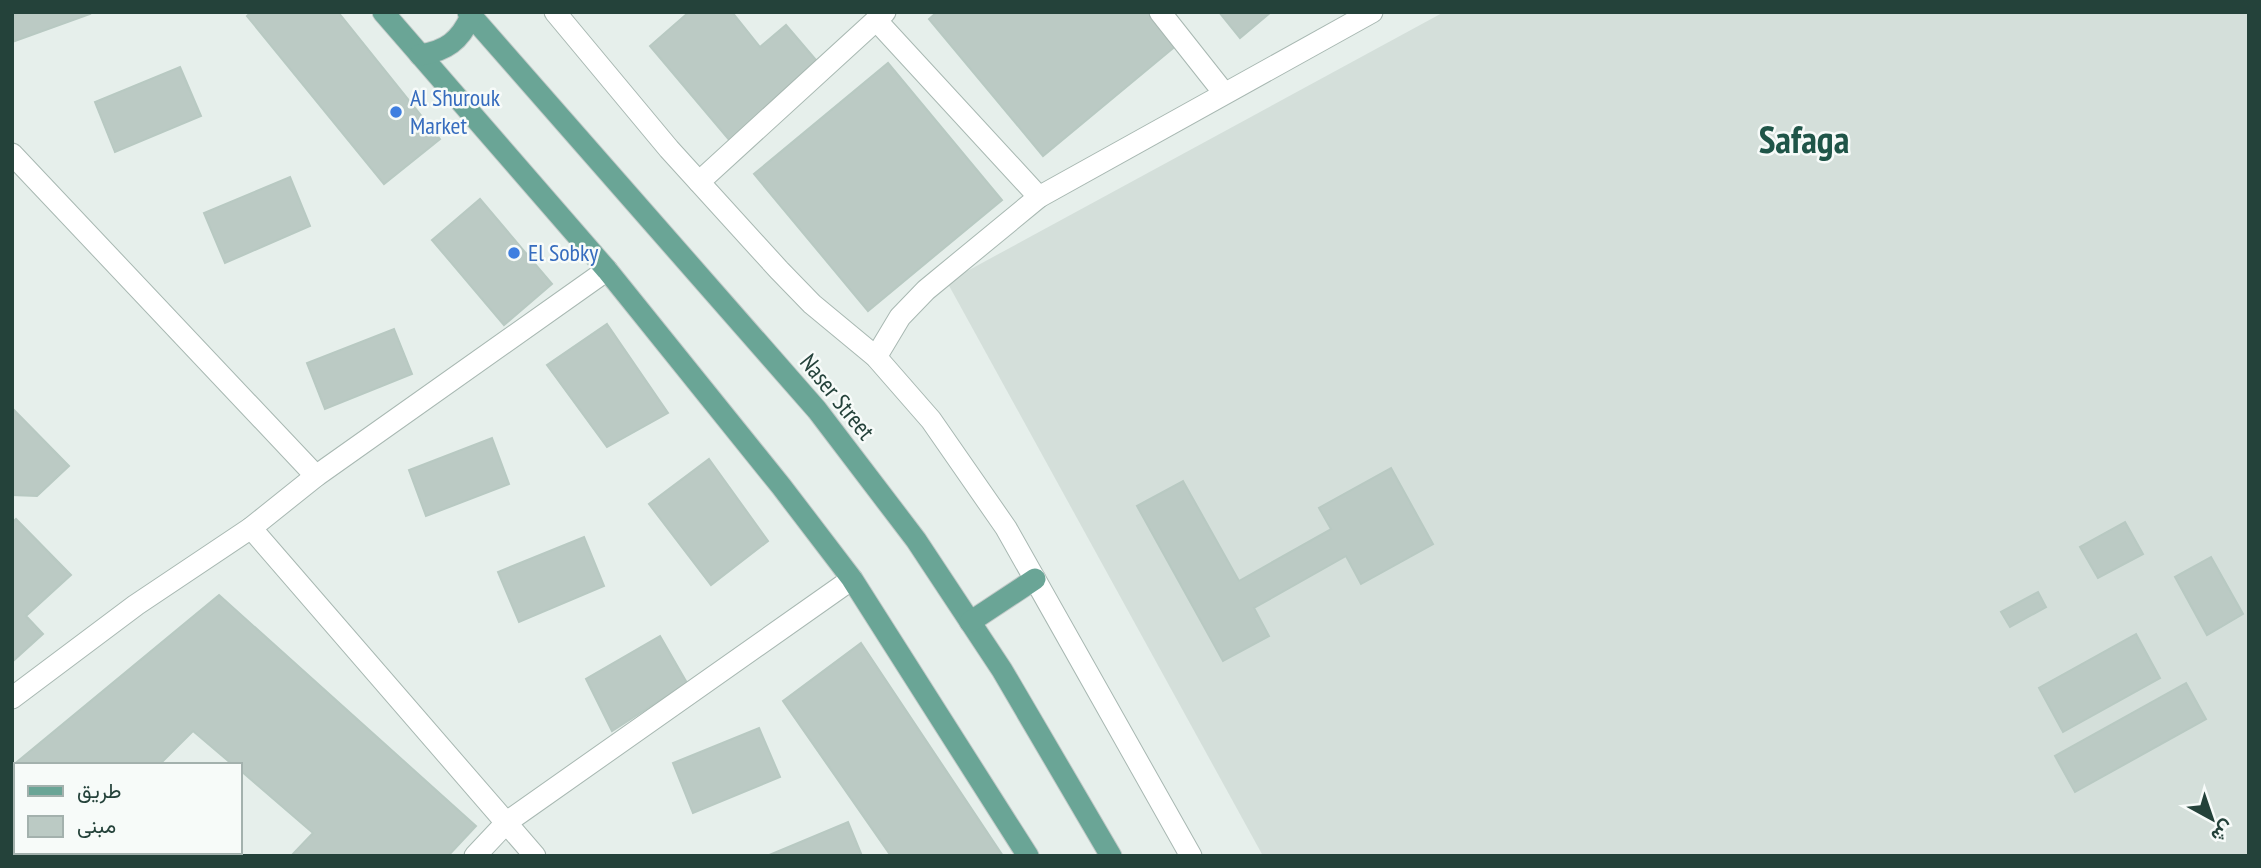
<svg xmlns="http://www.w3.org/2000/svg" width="2261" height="868" font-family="'PT Sans Narrow',Vazirmatn,sans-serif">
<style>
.built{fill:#d4dfda}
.building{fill:#bbcac4;stroke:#b8c9c2;stroke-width:2}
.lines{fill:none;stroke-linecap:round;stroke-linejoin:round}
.minor-casing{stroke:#a8b8b2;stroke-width:23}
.tertiary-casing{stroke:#a8b8b2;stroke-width:23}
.primary-casing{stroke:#c2cac8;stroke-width:23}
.minor{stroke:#fff;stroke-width:21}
.tertiary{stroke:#fff;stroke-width:21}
.primary{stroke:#6aa596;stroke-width:21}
.shop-dot{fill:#3f7fe0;stroke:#f7fbf9;stroke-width:2.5}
.labels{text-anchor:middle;stroke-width:5;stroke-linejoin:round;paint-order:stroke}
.shop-label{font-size:24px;fill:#366cbe;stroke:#f7fbf9;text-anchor:start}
.street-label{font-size:24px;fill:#24423a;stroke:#f7fbf9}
.town-label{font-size:38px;font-weight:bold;fill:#1f5548;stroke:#f7fbf9}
</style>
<rect width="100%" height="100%" fill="#e6efeb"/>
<path class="built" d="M1444,12h805v844h-986l-316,-574z"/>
<g class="building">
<path d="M12,12h77l1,2 -78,28z"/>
<path d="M251,12h87l102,127 -56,45 -137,-168z"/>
<path d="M689,12h43l28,35 26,-22 35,41 -90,76 -81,-96z"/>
<path d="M937,12h212l28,33 -134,111 -114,-137z"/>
<path d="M1219,12h52l-31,26z"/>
<path d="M888,63l114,137 -134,111 -114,-137z"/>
<path d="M180,67l21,49 -86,36 -20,-50z"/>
<path d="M290,177l20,49 -85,37 -21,-50z"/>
<path d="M480,199l72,85 -48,41 -72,-85z"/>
<path d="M607,324l61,89 -61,34 -60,-82z"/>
<path d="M394,329l18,45 -87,35 -18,-46z"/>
<path d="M12,408l57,58 -32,30 -25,-1z"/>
<path d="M492,438l17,46 -83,32 -17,-46z"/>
<path d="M709,459l59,82 -57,44 -62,-81z"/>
<path d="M1391,468l42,76 -72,40 -15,-28 -92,52 15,28 -46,25 -86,-155 46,-25 56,100 92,-52 -12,-21z"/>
<path d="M16,519l55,56 -45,41 17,18 -31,28v-139z"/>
<path d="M2125,522l18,32 -45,24 -18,-31z"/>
<path d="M584,537l20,49 -85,36 -21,-50z"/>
<path d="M2211,557l32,57 -36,21 -32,-58z"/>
<path d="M2038,592l8,15 -36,20 -9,-15z"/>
<path d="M219,595l257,231 -28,30h-157l22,-23 -73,-63v-5h-7l-40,-34 -34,34h-143v87h56l-3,4h-57v-90z"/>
<path d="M2136,634l24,44 -97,54 -24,-44z"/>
<path d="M660,636l27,47 -75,48 -26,-52z"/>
<path d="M861,643l142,213h-112l-108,-155z"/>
<path d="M2186,683l20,36 -131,73 -20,-36z"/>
<path d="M759,728l21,49 -87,36 -20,-50z"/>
<path d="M848,822l14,34h-95z"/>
</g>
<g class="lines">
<defs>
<g id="minor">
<path d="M1160,12l64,81"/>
<path d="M876,20l163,177"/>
<path d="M12,154l304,322"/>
<path d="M699,182l186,-170"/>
<path d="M876,357l24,-40 26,-27 113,-93 333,-185"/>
<path d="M251,528l284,328"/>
<path d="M12,698l124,-93 115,-77 65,-52 291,-206"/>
<path d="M475,856l32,-34 345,-243"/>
</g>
<path id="tertiary" d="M555,12l114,137 110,121 33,34 64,53 55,63 75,108 185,328"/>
<g id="primary">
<path d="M383,12l224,258 174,216 71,93 176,277"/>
<path d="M468,12l349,398 99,130 86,130 109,186"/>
<path d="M420,55c26,-4 40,-14 51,-39"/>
<path d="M970,622l65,-43"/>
</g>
</defs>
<use href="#minor" class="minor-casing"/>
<use href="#tertiary" class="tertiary-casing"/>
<use href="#primary" class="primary-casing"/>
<use href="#minor" class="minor"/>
<use href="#tertiary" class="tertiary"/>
<use href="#primary" class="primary"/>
</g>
<g class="shop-dot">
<circle cx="396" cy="112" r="7"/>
<circle cx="514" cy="253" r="7"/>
</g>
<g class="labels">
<g class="shop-label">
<text x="410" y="106">Al Shurouk<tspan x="410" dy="28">Market</tspan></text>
<text x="528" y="261">El Sobky</text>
</g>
<g class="street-label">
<text transform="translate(837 397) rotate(51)" y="8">Naser Street</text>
</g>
<g class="town-label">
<text x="1804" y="153">Safaga</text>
</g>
</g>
<rect width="2261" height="868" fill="none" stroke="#24423a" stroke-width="28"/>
<rect x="14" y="763" width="228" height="91" fill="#f7fbf9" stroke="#a3b1ad" stroke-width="2"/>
<rect x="28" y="786" width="35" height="10" fill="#6aa596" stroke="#a3b1ad" stroke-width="2"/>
<text x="77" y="798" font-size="21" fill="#24423a">طريق</text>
<rect x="28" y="816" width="35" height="21" fill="#bbcac4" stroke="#a3b1ad" stroke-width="2"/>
<text x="77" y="833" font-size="21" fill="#24423a">مبنى</text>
<g transform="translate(2212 819) rotate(140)" stroke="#f7fbf9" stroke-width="5" paint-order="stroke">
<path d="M0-5L12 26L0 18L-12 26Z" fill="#24423a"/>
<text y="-10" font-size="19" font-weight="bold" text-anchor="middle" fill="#24423a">ش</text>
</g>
</svg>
